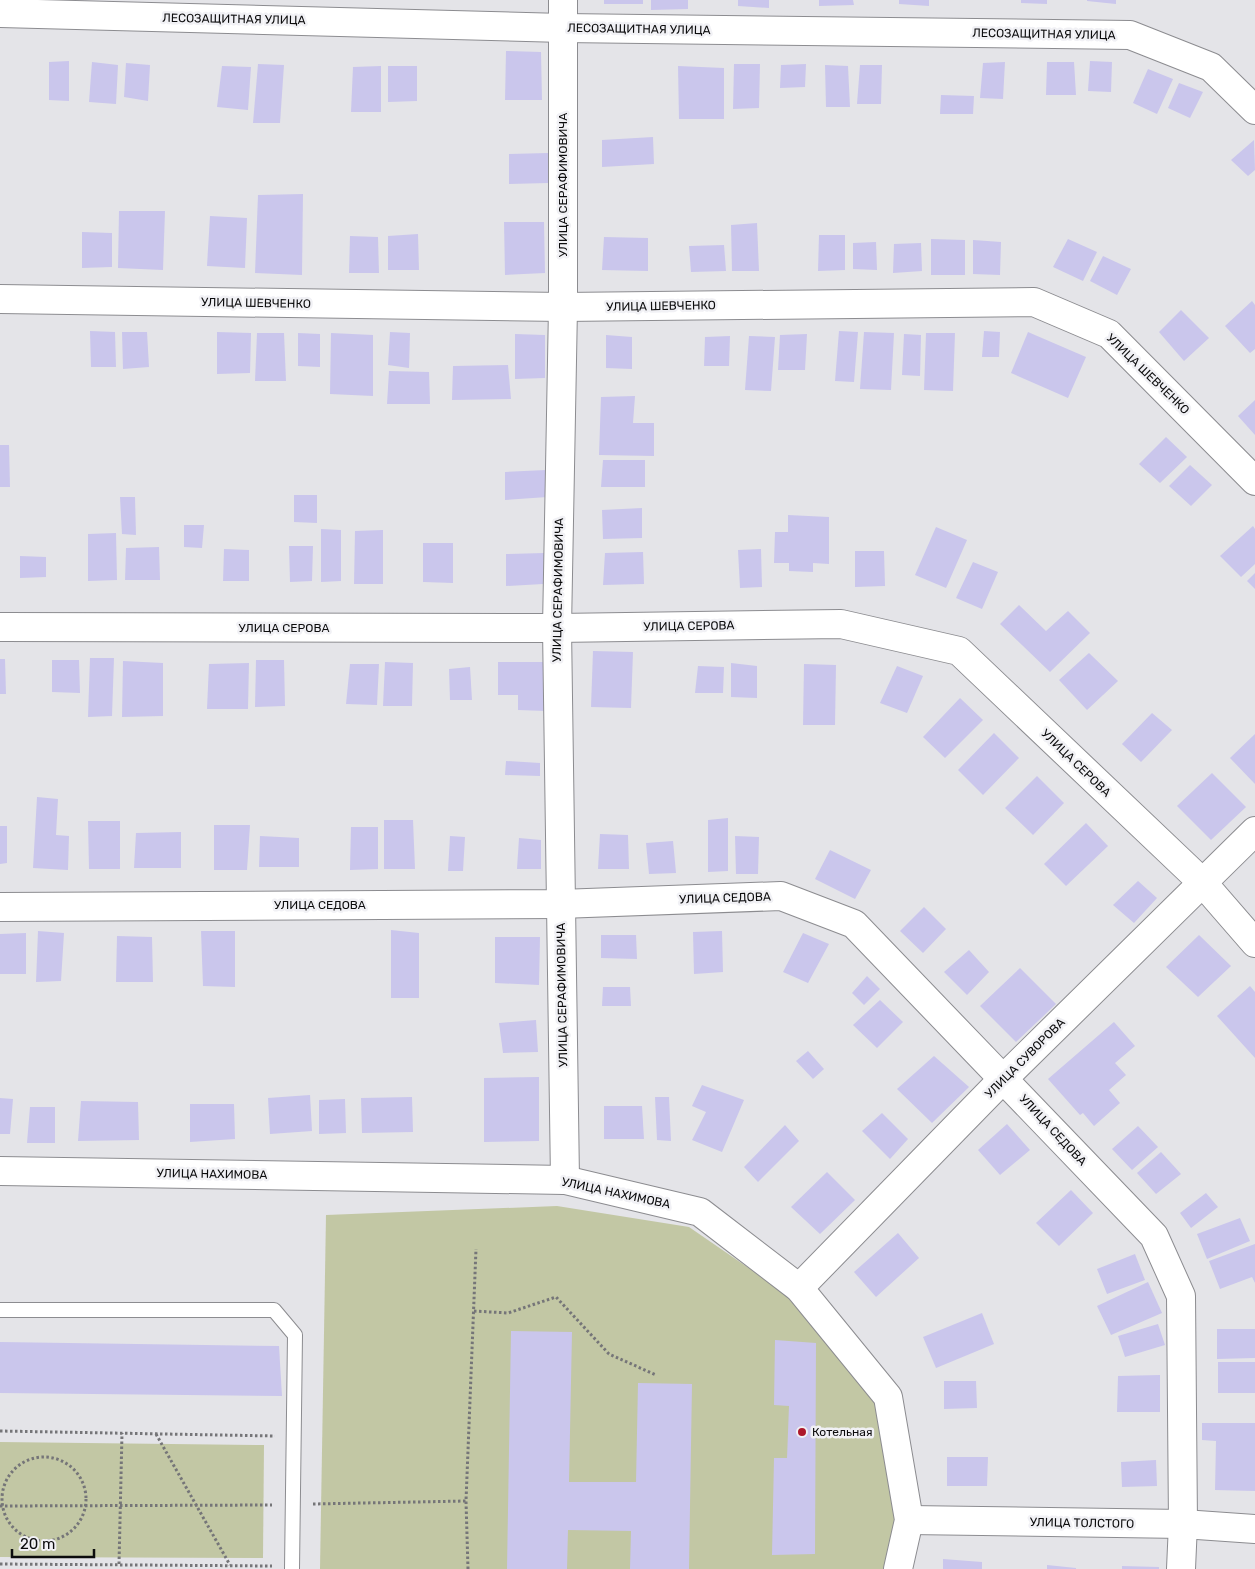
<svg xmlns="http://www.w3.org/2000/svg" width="1255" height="1569" font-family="Rubik,sans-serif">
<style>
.green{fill:#c2c7a4}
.building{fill:#cac6ec}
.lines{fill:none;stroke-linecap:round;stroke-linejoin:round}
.service-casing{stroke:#8c8c90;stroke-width:16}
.minor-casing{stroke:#8c8c90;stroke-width:30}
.path{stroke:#757578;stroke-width:3;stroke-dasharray:2.5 2.5;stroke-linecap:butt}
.service{stroke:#fff;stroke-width:14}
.minor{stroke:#fff;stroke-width:28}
.poi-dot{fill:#ad182b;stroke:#f1f1f5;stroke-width:2}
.labels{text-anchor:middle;stroke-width:5;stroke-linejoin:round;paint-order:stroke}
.street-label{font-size:12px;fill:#0c0c0d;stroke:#f1f1f5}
.poi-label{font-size:12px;fill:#0c0c0d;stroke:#f1f1f5;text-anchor:start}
</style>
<rect width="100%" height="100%" fill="#e4e4e8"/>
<g class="green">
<path d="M557,1206l132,21 99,68 88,107 21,123 -10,44h-567l6,-354z"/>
<path d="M0,1442l264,3 -1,113 -263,-1z"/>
</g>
<g class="building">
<rect x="604" y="0" width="39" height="4"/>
<path d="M651,0h37v9l-37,1z"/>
<path d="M738,0h31v8l-31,-2z"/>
<path d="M819,0h34l1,5 -35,1z"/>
<path d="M899,0h30v6l-30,-2z"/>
<path d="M1021,0h26v4l-26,-1z"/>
<path d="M1087,0h29v4l-29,-3z"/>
<path d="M506,51l35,1 1,48h-37z"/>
<path d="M69,61v40l-20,-1v-38z"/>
<path d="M1090,61l22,1 -1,30 -23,-1z"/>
<path d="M92,62l26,3 -2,39 -27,-2z"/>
<path d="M1005,62l-2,37 -23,-1 3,-35z"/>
<path d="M1047,62h27l2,33h-30z"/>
<path d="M126,63l24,2 -2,36 -24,-4z"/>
<path d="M258,64l26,1 -4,58h-27z"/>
<path d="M734,64h26l-1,44 -26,1z"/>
<path d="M806,64l-1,23 -25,1 1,-23z"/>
<path d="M825,65l23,1 2,41h-24z"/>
<path d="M860,65h22l-1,39h-24z"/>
<path d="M222,66l29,1 -3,43 -31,-3z"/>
<path d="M381,66v46h-30l2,-45z"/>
<path d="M388,66h29v35l-29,1z"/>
<path d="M678,66l46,2v51h-45z"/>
<path d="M1148,69l25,10 -16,35 -24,-11z"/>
<path d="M1179,83l24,9 -13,26 -22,-10z"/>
<path d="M941,95l33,1 -1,18h-33z"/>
<path d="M653,137l1,27 -52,3v-27z"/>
<path d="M1254,140l1,30 -7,6 -17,-16z"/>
<path d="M548,153v30l-39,1v-30z"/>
<path d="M303,194l-1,81 -47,-2 3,-78z"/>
<path d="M119,211h46l-2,59 -45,-2z"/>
<path d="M210,216l37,2 -2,50 -38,-2z"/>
<path d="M504,222h40l1,51 -40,2z"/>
<path d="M757,223l2,48h-27l-1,-46z"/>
<path d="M82,232l30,1v34l-30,1z"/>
<path d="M418,234l1,36h-31v-34z"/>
<path d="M819,235h26v35l-27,1z"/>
<path d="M350,236l28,1 1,36h-30z"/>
<path d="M604,237l44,1v33l-46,-1z"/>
<path d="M931,239l34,1v35h-34z"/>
<path d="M1068,239l29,13 -14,29 -30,-14z"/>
<path d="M973,240l28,2 -1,33 -27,-1z"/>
<path d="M876,242l1,28 -24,-1v-26z"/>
<path d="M921,243l1,28 -29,2 1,-29z"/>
<path d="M724,245l2,26 -35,1 -2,-26z"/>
<path d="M1103,256l28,13 -14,26 -27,-14z"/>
<path d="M1252,301l3,4v44l-5,4 -25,-27z"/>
<path d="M1181,310l28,28 -25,23 -25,-29z"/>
<path d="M90,331l25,1 1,35h-25z"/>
<path d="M839,331l19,1 -4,50 -19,-1z"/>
<path d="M984,331l16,1 -1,25h-17z"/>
<path d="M122,332h25l2,35 -26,2z"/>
<path d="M217,332l34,1 -1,40 -33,1z"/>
<path d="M390,332l20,1 -1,35 -21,-3z"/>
<path d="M864,332l30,1 -3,57 -31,-1z"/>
<path d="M1028,332l58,25 -18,41 -57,-25z"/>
<path d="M257,333h27l2,48h-31z"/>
<path d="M298,333l22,1v33l-22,-1z"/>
<path d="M331,333l42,2v61l-43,-2z"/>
<path d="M926,333h29l-2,58 -29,-1z"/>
<path d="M515,334l30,1v43l-30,1z"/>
<path d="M807,334l-2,36h-27l2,-35z"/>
<path d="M904,334l17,1 -1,41 -18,-1z"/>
<path d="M606,335l26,2v32l-26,-1z"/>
<path d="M730,336l-1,30h-25l1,-29z"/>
<path d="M749,336l26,1 -4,54 -26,-1z"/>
<path d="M508,365l3,34 -59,1 1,-34z"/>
<path d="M389,371l40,1 1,32h-43z"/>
<path d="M635,396l-2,27h21v33l-55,-1 2,-58z"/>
<path d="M1255,400v35l-17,-19z"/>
<path d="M1166,437l21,20 -27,26 -21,-19z"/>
<path d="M0,445h9l1,42h-10z"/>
<path d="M603,460h42v27h-44z"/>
<path d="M1190,465l22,20 -21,21 -22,-20z"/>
<path d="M546,470l1,27 -42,3v-28z"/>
<path d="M294,495h23v28l-23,-1z"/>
<path d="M120,497h15l1,38 -14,-1z"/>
<path d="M642,508v30l-39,1 -1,-29z"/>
<path d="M788,515l41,2v47l-16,-1v9l-24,-1v-8h-15l1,-31h13z"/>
<path d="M184,525h20l-2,23 -18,-1z"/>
<path d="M1253,526l2,3v35l-14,13 -21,-21z"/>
<path d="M936,527l31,13 -21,48 -31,-13z"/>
<path d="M321,529l20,1v51l-20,1z"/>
<path d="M383,530v54h-29l1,-53z"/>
<path d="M116,533l1,47 -29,1v-47z"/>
<path d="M423,543h30v40l-30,-1z"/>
<path d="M289,546h24l-1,35 -22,1z"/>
<path d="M159,547l1,33h-35l1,-32z"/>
<path d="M224,549l25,1v31h-26z"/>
<path d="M761,549l1,38 -22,1 -2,-38z"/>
<path d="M855,551h29l1,35 -30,1z"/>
<path d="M643,552l1,32 -41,1 2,-32z"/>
<path d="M544,553l-1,31 -37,2v-32z"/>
<path d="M20,556l26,1v20l-26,1z"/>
<path d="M973,562l25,10 -16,37 -26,-11z"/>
<path d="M1255,573v16l-8,-8z"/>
<path d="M1019,605l27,26 22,-20 22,22 -40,39 -50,-48z"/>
<path d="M593,651l40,1 -2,56 -40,-1z"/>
<path d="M1089,653l29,28 -31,29 -28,-30z"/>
<path d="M90,658h24l-2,58 -24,1z"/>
<path d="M0,659h5l1,35h-6z"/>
<path d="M52,660h27l1,33 -28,-1z"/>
<path d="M256,660h28l1,46 -30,1z"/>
<path d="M123,661l40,2v53l-41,1z"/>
<path d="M385,662l28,1 -1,43h-29z"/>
<path d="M498,662h49l-1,49 -28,-1v-15h-20z"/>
<path d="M249,663l-1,46h-41l2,-45z"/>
<path d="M731,663l26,3v32l-26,-1z"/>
<path d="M350,664h29l-2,41 -31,-1z"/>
<path d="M804,664l32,1 -1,60h-32z"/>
<path d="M698,666l26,1 -1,26h-28z"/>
<path d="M897,666l26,10 -16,37 -27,-10z"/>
<path d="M470,667l2,33h-22l-1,-31z"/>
<path d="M960,698l23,22 -38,38 -22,-21z"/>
<path d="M1152,713l20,17 -31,32 -19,-18z"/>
<path d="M994,733l25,25 -36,37 -25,-25z"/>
<path d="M1255,734v50l-25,-26z"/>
<path d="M506,761l34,2v13l-35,-1z"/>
<path d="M1212,773l34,34 -35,33 -34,-34z"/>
<path d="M1037,776l27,27 -31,32 -28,-27z"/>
<path d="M37,797l21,2 -2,36 13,1 -1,34 -35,-2z"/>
<path d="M728,818v53l-20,1v-52z"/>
<path d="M384,820h29l2,49h-31z"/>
<path d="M88,821h32v48h-31z"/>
<path d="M1086,823l22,23 -42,40 -22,-22z"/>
<path d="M214,825h36l-3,45h-33z"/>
<path d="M0,826h7v37l-7,1z"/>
<path d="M351,827h27v42l-28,1z"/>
<path d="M181,832v36h-47l2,-35z"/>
<path d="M600,834l28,1 1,34h-31z"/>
<path d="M260,836l39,2v29h-40z"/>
<path d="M450,836l15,1 -2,34h-15z"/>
<path d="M735,836l24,1 -1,37h-22z"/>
<path d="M519,838l22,2v29h-24z"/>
<path d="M673,841l3,32 -27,1 -3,-31z"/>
<path d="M830,850l41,20 -16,29 -40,-20z"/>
<path d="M1138,881l19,17 -23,25 -21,-18z"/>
<path d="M924,907l22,22 -23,24 -23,-22z"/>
<path d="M391,930l28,3v65h-28z"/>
<path d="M38,931l26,2 -3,48 -25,1z"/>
<path d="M201,931h34v56l-32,-1z"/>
<path d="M722,931l1,41 -29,2 -1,-42z"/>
<path d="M26,933v41h-26v-40z"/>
<path d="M803,933l26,11 -21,39 -25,-11z"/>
<path d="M601,935h35l1,24 -36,-1z"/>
<path d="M1199,935l32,31 -33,31 -32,-30z"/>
<path d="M117,936l35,1 1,45h-37z"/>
<path d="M495,937h45l-1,48 -44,-2z"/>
<path d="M969,950l20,22 -22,23 -23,-23z"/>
<path d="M1020,968l36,36 -40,38 -36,-36z"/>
<path d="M867,976l13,13 -16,16 -12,-12z"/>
<path d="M1250,986l5,6v66l-38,-42z"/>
<path d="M603,987h27l1,19h-29z"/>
<path d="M880,1000l23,22 -26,26 -24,-23z"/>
<path d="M536,1020l2,32 -35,1 -4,-30z"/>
<path d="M1114,1022l21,24 -20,17 11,12 -17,15 11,13 -26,23 -11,-13 -3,2 -32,-36z"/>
<path d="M808,1051l16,18 -11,10 -17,-18z"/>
<path d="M934,1056l35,31 -37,36 -35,-34z"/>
<path d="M539,1077v64l-55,1v-64z"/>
<path d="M702,1085l42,15 -22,52 -30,-12 14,-28 -14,-6z"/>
<path d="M310,1095l2,36 -42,3 -2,-36z"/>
<path d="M412,1097l1,35 -51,1 -1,-35z"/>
<path d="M655,1097h14l2,44 -14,-1z"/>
<path d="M0,1098l13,1 -3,35h-10z"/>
<path d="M345,1099l1,34 -27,1v-34z"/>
<path d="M81,1101l57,1 1,38 -61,1z"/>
<path d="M190,1104h44l1,35 -45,3z"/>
<path d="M604,1106h38l2,33h-40z"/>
<path d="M30,1107h25v36h-28z"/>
<path d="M882,1113l26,26 -18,20 -28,-28z"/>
<path d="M1007,1124l23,26 -30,25 -22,-25z"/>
<path d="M785,1125l14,16 -41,41 -14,-15z"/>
<path d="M1138,1126l20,21 -26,23 -20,-21z"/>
<path d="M1161,1152l20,22 -25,20 -19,-21z"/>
<path d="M827,1172l28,28 -35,34 -29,-27z"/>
<path d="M1071,1190l22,23 -34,33 -23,-23z"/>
<path d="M1206,1193l12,14 -27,21 -11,-15z"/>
<path d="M1240,1218l10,23 -43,18 -10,-25z"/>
<path d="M898,1233l21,25 -43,39 -22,-25z"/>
<path d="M1255,1244v39l-3,-6 -32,12 -11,-28z"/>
<path d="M1135,1254l10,26 -38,14 -10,-25z"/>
<path d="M1148,1282l14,31 -51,22 -14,-29z"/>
<path d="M982,1313l12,31 -58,24 -13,-31z"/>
<path d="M1158,1324l7,21 -40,12 -7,-21z"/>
<path d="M1217,1329h38v29l-38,1z"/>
<path d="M511,1331l61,1 -3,150h67l2,-99 54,1 -3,185h-59l1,-38 -63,-1 -1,39h-60z"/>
<path d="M775,1340l41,3 -1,211 -43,1 2,-97h13l2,-52 -15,-1z"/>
<path d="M0,1342l279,4 3,50 -282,-3z"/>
<rect x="1218" y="1362" width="37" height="31"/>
<path d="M1160,1375v37h-43l1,-36z"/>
<path d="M944,1381h32l1,27 -33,1z"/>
<path d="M1202,1423h53v68l-40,-1 1,-49 -14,-1z"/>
<path d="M947,1457h41l-1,29h-40z"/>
<path d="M1156,1460l1,26 -35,1 -1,-25z"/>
<path d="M943,1559l39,3v7h-39z"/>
<path d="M1047,1565l29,3v1h-29z"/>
<path d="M1122,1566l37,1v2h-37z"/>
</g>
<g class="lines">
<defs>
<path id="service" d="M0,1310h274l21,25 -3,234"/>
<g id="minor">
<path d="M563,0v307l-6,321 8,552"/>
<path d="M0,13l563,15 567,7 81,32 44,43"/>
<path d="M0,299l563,8 471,-5 75,32 146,147"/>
<path d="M0,627l557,1 284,-4 118,27 243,231 53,61"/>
<path d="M0,907l560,-3 221,-8 73,28 300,312 27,60 2,228 -2,45"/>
<path d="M0,1171l565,9 135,32 99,76 89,109 21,123 -11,49"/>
<path d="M799,1288l205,-210 251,-247"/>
<path d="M909,1520l274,4 72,5"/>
</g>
</defs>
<use href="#service" class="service-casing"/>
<use href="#minor" class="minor-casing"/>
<g class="path">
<path d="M474,1311l34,2 48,-16 53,57 47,21"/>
<path d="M0,1431l275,5"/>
<path d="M156,1434l74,131"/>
<circle cx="44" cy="1499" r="42"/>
<path d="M313,1504l153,-3"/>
<path d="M0,1506l272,-1"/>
<path d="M0,1564l272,2"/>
<path d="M119,1564l3,-131"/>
<path d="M468,1569l-2,-68 10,-252"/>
</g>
<use href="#service" class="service"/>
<use href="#minor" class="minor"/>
</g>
<circle class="poi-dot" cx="802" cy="1432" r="5"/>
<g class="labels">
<g class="street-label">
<text transform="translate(234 19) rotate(1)" y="4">ЛЕСОЗАЩИТНАЯ УЛИЦА</text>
<text transform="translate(639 29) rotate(1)" y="4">ЛЕСОЗАЩИТНАЯ УЛИЦА</text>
<text transform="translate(1044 34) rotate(1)" y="4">ЛЕСОЗАЩИТНАЯ УЛИЦА</text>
<text transform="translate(563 185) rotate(-90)" y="4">УЛИЦА СЕРАФИМОВИЧА</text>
<text transform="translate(256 303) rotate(1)" y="4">УЛИЦА ШЕВЧЕНКО</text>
<text transform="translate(661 306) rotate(-1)" y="4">УЛИЦА ШЕВЧЕНКО</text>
<text transform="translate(1148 374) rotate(44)" y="4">УЛИЦА ШЕВЧЕНКО</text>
<text transform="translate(558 590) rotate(-89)" y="4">УЛИЦА СЕРАФИМОВИЧА</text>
<text transform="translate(689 626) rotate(-1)" y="4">УЛИЦА СЕРОВА</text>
<text x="284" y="632">УЛИЦА СЕРОВА</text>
<text transform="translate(1076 763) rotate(44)" y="4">УЛИЦА СЕРОВА</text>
<text transform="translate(725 898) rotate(-2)" y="4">УЛИЦА СЕДОВА</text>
<text x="320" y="909">УЛИЦА СЕДОВА</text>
<text transform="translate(562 995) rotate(-91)" y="4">УЛИЦА СЕРАФИМОВИЧА</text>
<text transform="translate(1025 1058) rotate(-45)" y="4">УЛИЦА СУВОРОВА</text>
<text transform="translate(1053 1130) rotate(47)" y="4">УЛИЦА СЕДОВА</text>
<text transform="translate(212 1174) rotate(1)" y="4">УЛИЦА НАХИМОВА</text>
<text transform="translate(616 1193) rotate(12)" y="4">УЛИЦА НАХИМОВА</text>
<text transform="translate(1082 1523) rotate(1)" y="4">УЛИЦА ТОЛСТОГО</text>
</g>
<g class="poi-label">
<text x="812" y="1436">Котельная</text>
</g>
</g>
<path d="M12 1549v8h82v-8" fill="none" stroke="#0c0c0d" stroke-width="2.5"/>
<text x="20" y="1549" font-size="15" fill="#0c0c0d" stroke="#f1f1f5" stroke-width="4" paint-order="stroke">20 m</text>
</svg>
